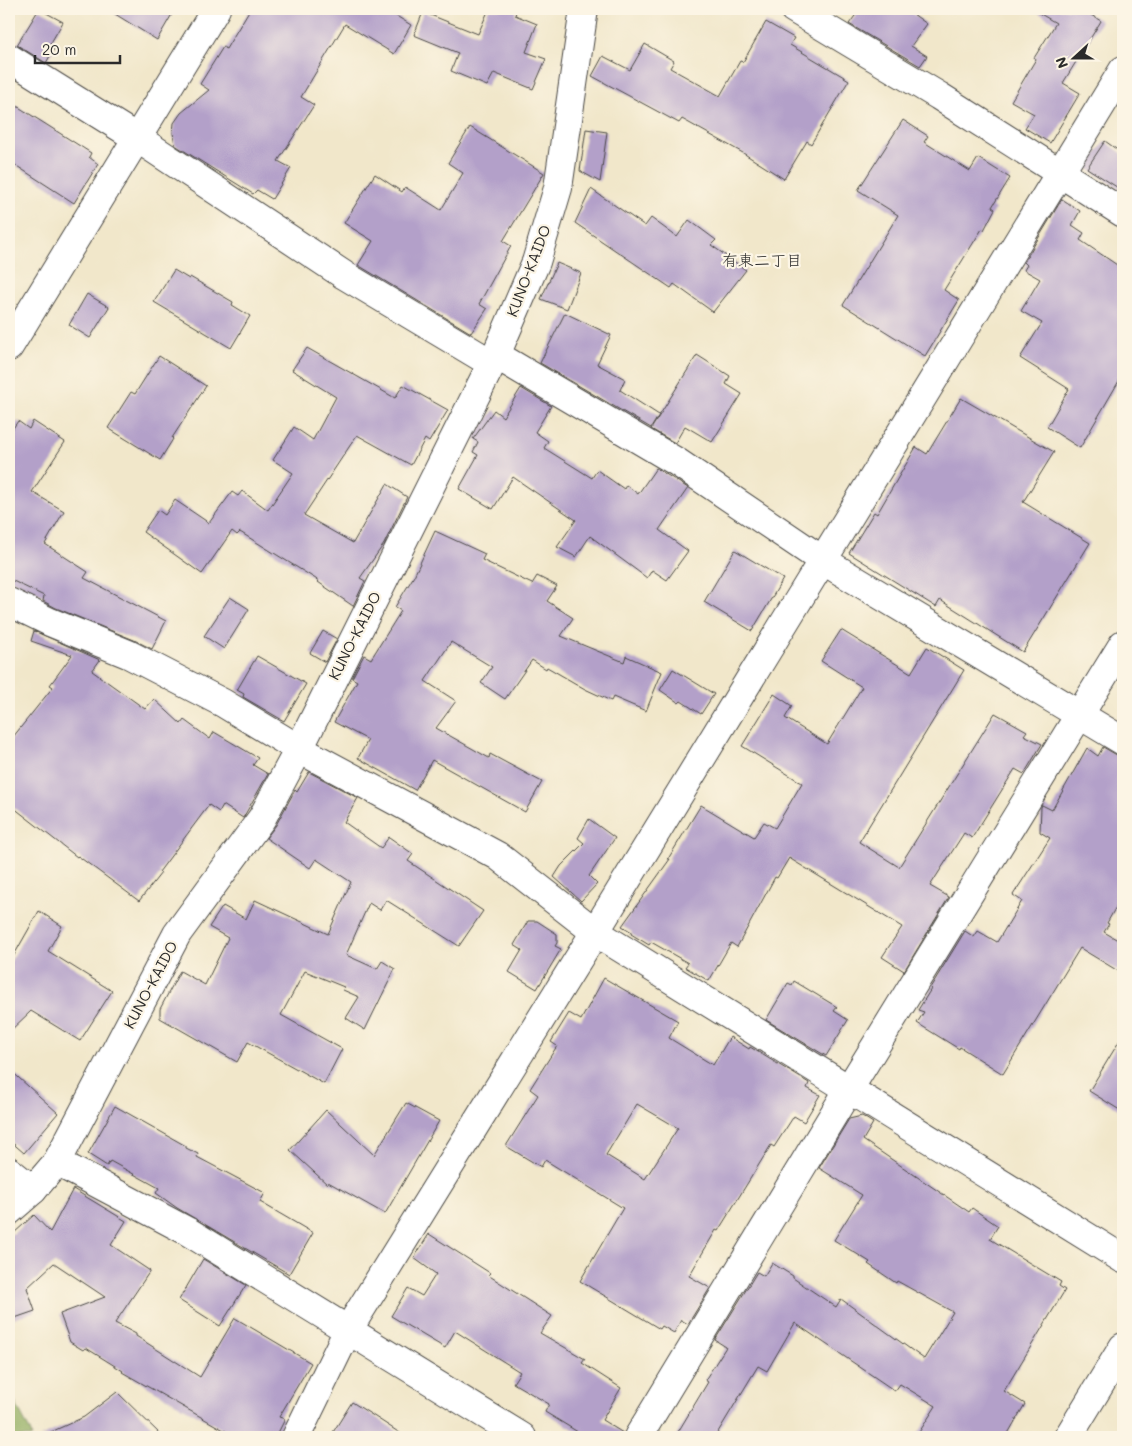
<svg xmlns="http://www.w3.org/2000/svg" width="1132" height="1446" font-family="Mali,'Klee One',sans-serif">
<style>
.forest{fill:#92ad60;stroke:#5e6c46}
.building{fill:#b3a0c9;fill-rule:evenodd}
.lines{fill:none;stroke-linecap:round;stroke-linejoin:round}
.minor-casing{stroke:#494743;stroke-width:30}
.major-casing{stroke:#494743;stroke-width:30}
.minor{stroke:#fff;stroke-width:28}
.major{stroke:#fff;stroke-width:28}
.labels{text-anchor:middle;stroke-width:4.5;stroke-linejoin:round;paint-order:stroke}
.street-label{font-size:15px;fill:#2b2b2b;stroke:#fcf5e5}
.neighbourhood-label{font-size:16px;fill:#2b2b2b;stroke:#fcf5e5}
</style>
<rect width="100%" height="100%" fill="#fcf5e5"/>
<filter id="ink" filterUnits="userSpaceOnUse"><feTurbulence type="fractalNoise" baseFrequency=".02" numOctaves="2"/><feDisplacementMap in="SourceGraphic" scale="10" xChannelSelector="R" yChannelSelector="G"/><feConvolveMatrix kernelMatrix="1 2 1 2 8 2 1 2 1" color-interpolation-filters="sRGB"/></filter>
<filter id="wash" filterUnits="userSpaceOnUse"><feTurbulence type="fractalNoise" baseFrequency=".0096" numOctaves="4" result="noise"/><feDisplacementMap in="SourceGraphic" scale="20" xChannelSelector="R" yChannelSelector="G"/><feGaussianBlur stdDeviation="1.12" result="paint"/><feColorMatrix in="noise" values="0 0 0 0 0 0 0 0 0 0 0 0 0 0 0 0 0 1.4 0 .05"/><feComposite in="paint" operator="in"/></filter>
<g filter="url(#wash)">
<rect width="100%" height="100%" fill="#f1e7ca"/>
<path class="forest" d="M9,1391l21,40 2,6h-23z"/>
<g id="blocks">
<g class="building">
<path d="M39,9l24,13 -14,24 5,3 -8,14 -29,-18z"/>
<path d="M107,9h68l-18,31z"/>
<path d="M250,9h135l26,16 -17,29 -49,-30 -44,73 13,8 -36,56 13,7 -19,31 -15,-9 -4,4 -78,-49 -2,-12 1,-10 7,-10 28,-23 -9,-6 23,-37 3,2z"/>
<path d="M489,9h28l-2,6 22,9 -11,28 20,7 -13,30 -39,-16 -7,13 -36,-15 7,-18 -44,-18 9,-23 55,22z"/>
<path d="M860,9h46l21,15 -16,22 16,10 -7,10 -71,-42z"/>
<path d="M1032,9h49l20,12 -38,62 17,10 -30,50 -25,-15 9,-14 -23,-13 25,-42 -2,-1 22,-35z"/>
<path d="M766,22l28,16 -4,7 59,35 -38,64 -4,-3 -23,38 -41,-26 -61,-34 -3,4 -87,-47 11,-20 27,14 15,-26 29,17 -4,7 50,28 20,-35 3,1z"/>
<path d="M9,101l82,52 -2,4 9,7 -24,39 -65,-42z"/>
<path d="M903,120l25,16 -4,6 46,29 8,-13 32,20 -18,29 3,2 -11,21 -2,-1 -38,61 15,10 -34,56 -82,-51 55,-90 -40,-25z"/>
<path d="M470,127l74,46 -41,68 8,5 -32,58 8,5 -16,24 -113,-68 15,-24 -29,-18 31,-49 27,18 3,-5 36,23 22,-37 -15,-10z"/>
<path d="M586,129l21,3 -7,50 -20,-11z"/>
<path d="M1105,141l18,13v37l-36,-23z"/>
<path d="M591,189l54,37 6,-8 26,19 12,-17 27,20 -5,5 35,25 -33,42 -39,-28 -3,4 -96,-65z"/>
<path d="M1062,199l18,12 -8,14 12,8 -4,7 43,29v105l-43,74 -33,-21 22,-38 -49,-31 22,-35 -21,-12 19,-32 -16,-9 3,-5 -3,-3z"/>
<path d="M557,263l24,10 -14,36 -26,-10z"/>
<path d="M174,270l15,9 1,-2 43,25 -1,3 18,11 -19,32 -77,-46z"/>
<path d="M87,294l22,13 -19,31 -21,-13z"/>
<path d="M565,313l46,22 -14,29 28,15 -5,11 39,25 -8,13 -111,-65z"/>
<path d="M307,348l88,50 8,-13 45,25 -19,32 -4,-3 -14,26 -54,-30 -53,80 49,28 34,-59 20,13 -23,47 -24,34 5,3 -12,25 -35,-24 1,-1 -79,-49 -3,3 -5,-4 -30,43 -59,-42 15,-22 7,5 10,-15 34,23 23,-31 6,4 4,-5 26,19 25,-37 -20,-13 21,-33 19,13 23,-43 -44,-27z"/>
<path d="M697,355l33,21 -4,8 16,10 -30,48 -27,-16 -10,17 -24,-14z"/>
<path d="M159,356l47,30 -34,52 1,1 -13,21 -52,-32 23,-36 4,2z"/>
<path d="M521,388l30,18 -16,26 13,9 -4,7 48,30 5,-8 27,19 2,-4 12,9 18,-26 32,20 -29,42 29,21 -21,29 -15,-10 -5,8 -57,-42 -14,21 -19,-10 19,-27 -63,-43 -20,32 -34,-20 19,-34 -5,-3 5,-10 -5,-3 21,-29 9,7z"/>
<path d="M961,398l93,54 -31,50 67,41 -67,109 -83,-52 -4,7 -87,-54 25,-41 3,2 39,-67 11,7z"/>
<path d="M18,421l11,8 4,-8 32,21 -33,50 32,19 -19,33 43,28 -4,6 82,43 -14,28 -18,-9 -78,-32 -13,-7 1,-5 -35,-17v-145z"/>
<path d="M435,531l50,23 -3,6 50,24 5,-8 20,10 -10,15 26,17 -12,18 63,26 2,-6 36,16 -16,39 -33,-14 -2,4 -26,-12 -38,-22 -1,2 -14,-9 -27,39 -24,-16 11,-16 -41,-25 -26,39 31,20 -20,27 53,30 1,-4 52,28 -17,30 -93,-52 -17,30 -57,-32 10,-18 -34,-18 23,-41 -5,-3 12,-23 7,4 30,-48 -6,-4 19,-31z"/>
<path d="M735,550l48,29 -31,52 -48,-29z"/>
<path d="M230,597l19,12 -25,40 -20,-13z"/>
<path d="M841,630l70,43 16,-26 37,23 -105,172 40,25 96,-154 32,18 -3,4 18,9 -18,30 -9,-5 -43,69 -8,-5 -34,53 19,11 -45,74 -22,-14 20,-30 -113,-69 -12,20 -2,-1 -38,70 -6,-4 -22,38 -24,-14 3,-4 -37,-21 -2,3 -18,-11 1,-2 -10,-6 48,-67h-2l33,-54 53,32 10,-15 11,6 27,-45 -60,-37 32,-52 18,12 -7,12 42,26 35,-57 -41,-26z"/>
<path d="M34,631l66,29 -8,11 53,38 9,-10 27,25 3,-4 26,19 4,-7 44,26 -5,7 15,9 -25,44 -20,-13 -4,7 -10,-7 -50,67 2,1 -22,28 -61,-45 -1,1 -68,-53v-62l44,-55 -3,-2 22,-30 -41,-14z"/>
<path d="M323,631l14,8 -12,23 -15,-9z"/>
<path d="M257,656l49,28 -22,37 -41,-24 1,-3 -7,-4z"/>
<path d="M673,669l41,25 -13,20 -20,-13 -2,2 -19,-13z"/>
<path d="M1103,747l12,7 8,3v137l-16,29 2,1 -5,8 19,11v31l-43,-26 -77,126 -43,-27 -1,2 -42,-26 7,-11 -6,-2 13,-21 -1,-1 35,-57 9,6 4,-6 19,11 25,-41 -9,-6 37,-57 -10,-6 1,-25 1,-2 10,5 35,-62 11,8z"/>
<path d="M309,772l49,26 -14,24 37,26 8,-11 24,17 -5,7 75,50 -24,35 -73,-46 -6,10 -11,-7 -23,52 31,14 5,-8 13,8 -30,61 -19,-12 13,-21 -16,-7 1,-3 -39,-16 -24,44 61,34 -18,35 -76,-42 -11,20 -77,-44v-9l20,-38 25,14 23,-47 -19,-11 14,-21 23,13 9,-19 73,34 23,-52 -35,-23 -6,9 -44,-30 10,-13 19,-35 2,2z"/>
<path d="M589,819l26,19 -26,38 8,8 -16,17 -27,-24 7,-11 23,-23 -6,-5z"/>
<path d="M39,911l23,15 -14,25 64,40 -32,50 -49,-30 -22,21v-68z"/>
<path d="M528,921h9l20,13v9l-2,3 6,3 -24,40 -28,-17 13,-22 -8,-5z"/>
<path d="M604,978l74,43 -9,17 44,27 17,-28 19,12 1,-2 59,36 -2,5 13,7 -16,27 -10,-6 -20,31 -3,-2 -53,86 -2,-1 -27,46 21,12 -22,36 -7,-4 -7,13 -12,-7 -2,3 -80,-48 43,-73 -78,-48 -4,7 -35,-21 32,-51 -8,-6 27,-43 -6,-4 18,-29 12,7zM637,1104l41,24 -33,51 -39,-24z"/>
<path d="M794,981l43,26 -3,4 14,9 -22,36 -60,-36 22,-37 4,2z"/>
<path d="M1123,1035v77l-34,-21z"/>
<path d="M9,1069l49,44 -34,40 -15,-13z"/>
<path d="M406,1103l33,18 -54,93 -57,-32 -1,2 -37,-34 36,-40 48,45z"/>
<path d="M115,1106l71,40v2l12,6 -1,3 68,36 -5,9 53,31 -24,41 -112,-66 -21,-15 3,-5 -49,-27 -3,5 -19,-12z"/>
<path d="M862,1116l11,7 -10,17 106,72 3,-4 26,18 -8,13 71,43 -2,4 6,4 -61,101 21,13 -19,33h-90l20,-31 -36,-22 -5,7 -100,-68 -28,48 -9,-5 -43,71h-40l33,-55 -3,-2 21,-33 -11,-7 42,-68 7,4 8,-13 21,13v2l43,29 5,-8 83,60 29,-47 -56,-31 -1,2 -28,-19 2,-2 -36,-22 28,-45 -43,-27 30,-49z"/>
<path d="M73,1189l53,32 -15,24 39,26 -35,52 21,11v2l64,41 35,-59 76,45 -32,54 6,2 -9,18h-40l-114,-65 1,-1 -37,-23 -3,2 -13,-8 -10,-28 45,-17 -51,-34 -27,25 8,23 -26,9v-85l5,-2 20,-18 16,17z"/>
<path d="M429,1234l61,39 -2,2 64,41 -12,17 45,26 -3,4 39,25 -19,32 21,13 -1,4h-36l-41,-25 4,-8 -36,-21 7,-11 -65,-41 -10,17 -54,-32 17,-28 14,8 14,-22 -22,-16z"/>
<path d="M203,1259l43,26 -26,41 -41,-26z"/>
<path d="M117,1392l46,45h-123l44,-20z"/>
<path d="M352,1402l54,35h-76z"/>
</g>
</g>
</g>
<g filter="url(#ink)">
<use href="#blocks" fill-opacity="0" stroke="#494743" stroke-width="1"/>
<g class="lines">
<defs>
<g id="minor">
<path d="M794,9l145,87 184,117"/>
<path d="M9,58l128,80 207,137 147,88"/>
<path d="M9,347l207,-338"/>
<path d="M496,355l181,107 145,98 301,181"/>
<path d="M9,602l41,20 78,32 95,49 76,46 199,107 97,76 528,327"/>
<path d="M57,1162l130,69 335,206"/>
<path d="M9,1171l24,19"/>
<path d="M296,1437l52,-107 247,-398 528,-862"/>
<path d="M638,1437l211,-348 274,-445"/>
<path d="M1068,1437l55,-90"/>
</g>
<path id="major" d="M9,1211l24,-21 24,-28 120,-228 85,-116 37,-69 197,-394 40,-93 22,-74 26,-179"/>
</defs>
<use href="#minor" class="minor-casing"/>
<use href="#major" class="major-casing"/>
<use href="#minor" class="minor"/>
<use href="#major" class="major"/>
</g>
</g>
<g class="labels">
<g class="street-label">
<text transform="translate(529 271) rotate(-69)" y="5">KUNO-KAIDO</text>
<text transform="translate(355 636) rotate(-63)" y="5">KUNO-KAIDO</text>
<text transform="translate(151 985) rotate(-62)" y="5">KUNO-KAIDO</text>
</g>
<g class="neighbourhood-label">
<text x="762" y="266">有東二丁目</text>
</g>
</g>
<rect width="1132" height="1446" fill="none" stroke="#fcf5e5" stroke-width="30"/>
<g transform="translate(1074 58) rotate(249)" stroke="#fcf5e5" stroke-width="4" paint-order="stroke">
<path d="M0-4L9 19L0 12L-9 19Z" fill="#2b2b2b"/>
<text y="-8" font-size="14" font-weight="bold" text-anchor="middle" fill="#2b2b2b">N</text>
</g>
<path d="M35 55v8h85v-8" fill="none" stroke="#2b2b2b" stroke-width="2.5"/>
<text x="42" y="55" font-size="15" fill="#2b2b2b" stroke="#fcf5e5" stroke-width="4" paint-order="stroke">20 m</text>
</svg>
